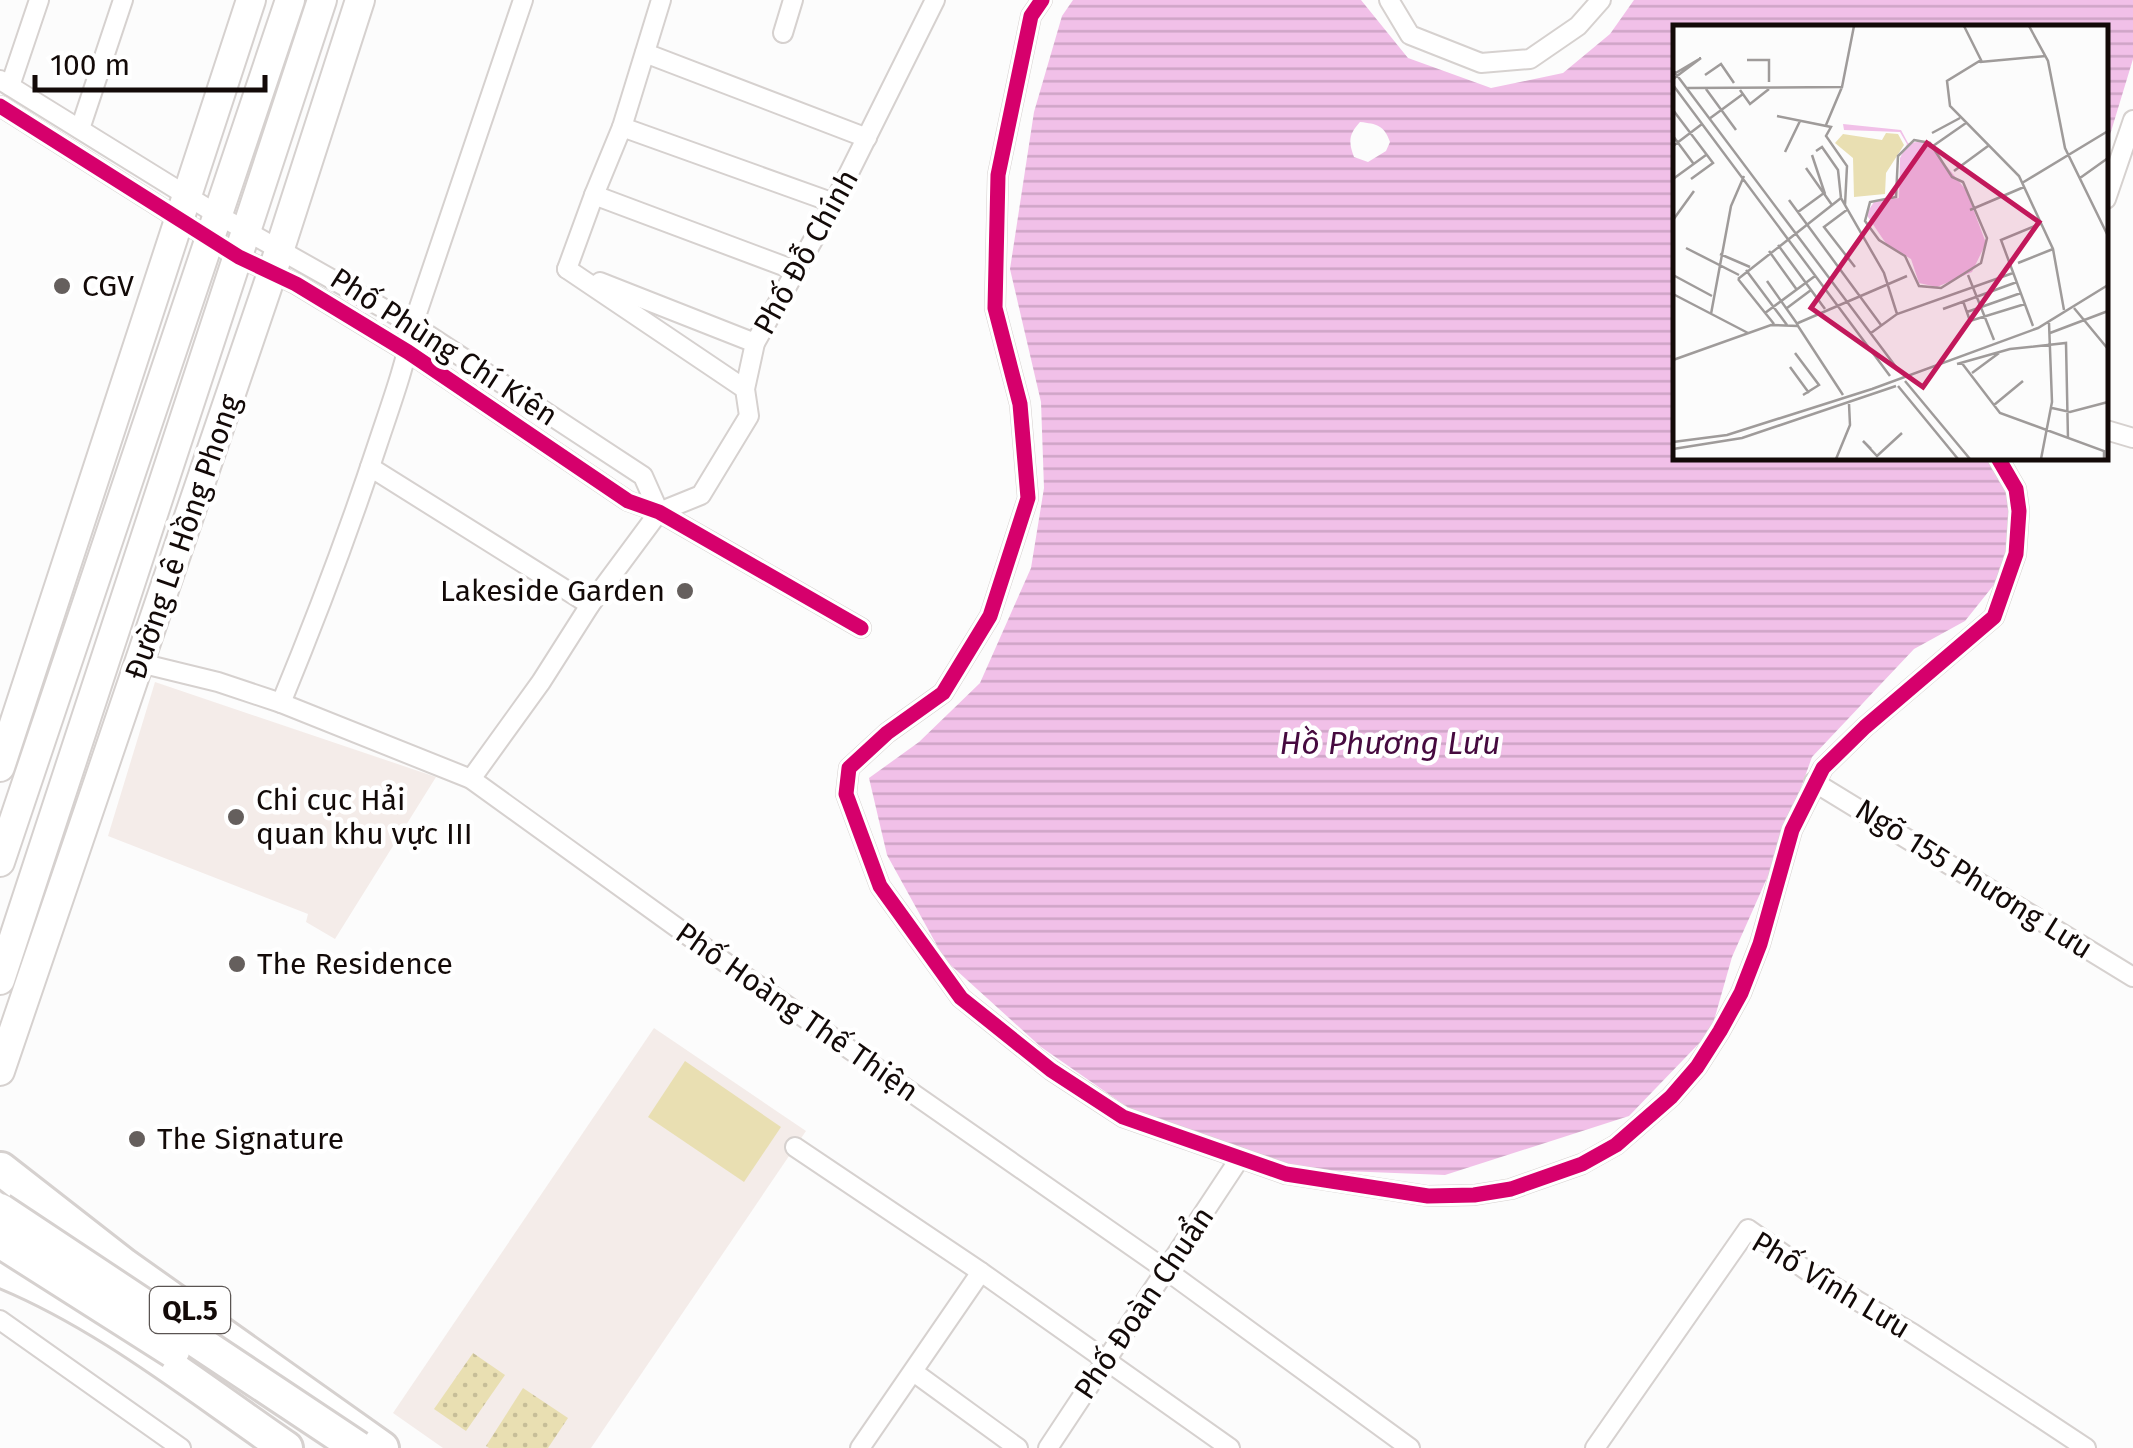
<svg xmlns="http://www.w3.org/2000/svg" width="2133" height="1448" font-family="'Fira Sans',sans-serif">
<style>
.built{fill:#f4ece9}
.grass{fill:url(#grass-dots)}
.pitch{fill:#e9dfb2}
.water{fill:url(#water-rules);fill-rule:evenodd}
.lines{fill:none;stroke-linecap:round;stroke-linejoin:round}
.street-casing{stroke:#d6d1cf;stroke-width:22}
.primary-casing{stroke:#d6d1cf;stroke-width:32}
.highway-casing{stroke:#d6d1cf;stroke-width:38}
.street{stroke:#fff;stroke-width:18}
.primary{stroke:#fff;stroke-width:28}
.highway{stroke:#fff;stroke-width:32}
.highway-bridge-casing{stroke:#d6d1cf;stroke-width:38;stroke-linecap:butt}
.highway-bridge{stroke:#fff;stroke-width:32}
.cycleway-casing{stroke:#fff;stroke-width:21}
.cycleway{stroke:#d6006c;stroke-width:15}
.poi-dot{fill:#655f5d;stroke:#fff;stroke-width:4}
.labels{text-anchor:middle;stroke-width:9;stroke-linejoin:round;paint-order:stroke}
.shield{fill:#fff;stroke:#5a5452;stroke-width:2.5}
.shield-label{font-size:28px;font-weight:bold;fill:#130a08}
.street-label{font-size:30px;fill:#130a08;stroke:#fff}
.poi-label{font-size:30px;fill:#130a08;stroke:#fff;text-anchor:start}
.water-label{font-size:32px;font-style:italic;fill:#460a3f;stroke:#fff}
.inset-road{fill:none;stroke:#9f9b9a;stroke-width:2.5}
.view{fill:#c2185b;fill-opacity:0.15;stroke:#c2185b;stroke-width:5}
.inset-edge{fill:none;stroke:#130a08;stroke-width:5}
</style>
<defs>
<pattern id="grass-dots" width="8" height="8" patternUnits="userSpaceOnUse" patternTransform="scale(2.5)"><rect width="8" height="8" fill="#e9dfb2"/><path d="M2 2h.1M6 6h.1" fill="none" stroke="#c7be98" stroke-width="1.8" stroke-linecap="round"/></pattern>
<pattern id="water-rules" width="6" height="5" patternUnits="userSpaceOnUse" patternTransform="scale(2.5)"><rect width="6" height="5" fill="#f1c0e8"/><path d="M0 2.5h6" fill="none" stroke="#cea4c6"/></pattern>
</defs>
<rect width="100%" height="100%" fill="#fcfcfc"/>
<g class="built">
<path d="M155,682l281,95 -101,162 -29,-17 2,-8 -200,-78z"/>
<path d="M654,1028l152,103 -215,317h-148l-50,-35z"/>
</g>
<g class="grass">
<path d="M473,1353l32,22 -39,56 -32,-22z"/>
<path d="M523,1388l45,30 -20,30h-59l-3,-2z"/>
</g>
<path class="pitch" d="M685,1061l96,66 -37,55 -96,-65z"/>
<path class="water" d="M1073,0h288l47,58 83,30 72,-15 47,-39 24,-34h499v59l-27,89v-120h-430v430h319l16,47 -1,42 -13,34 -32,40 -51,28 -102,108 -37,103 -43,97 -21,74 -82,85 -184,59 -151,-6 -161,-58 -92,-64 -96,-87 -58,-105 -18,-77 50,-36 61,-59 51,-115 13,-80 -3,-86 -31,-133 24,-157 28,-96zM1360,122c17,2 24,3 30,20l-4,9 -18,11 -14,-5c-6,-16 -5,-23 6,-35z"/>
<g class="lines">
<defs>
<g id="street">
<path d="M1042,0l-11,16 -33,159 -3,133 25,96 8,94 -38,118 -47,77 -56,40 -38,35 -3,26 34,92 81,112 90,72 72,47 163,57 142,22 46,-1 37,-6 71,-25 34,-19 55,-48 26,-30 23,-36 21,-38 19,-49 32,-114 31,-62 42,-41 129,-110 22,-63 3,-43 -3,-22 -18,-31"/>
<path d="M1389,0l21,35 71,28 49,-4 48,-33 23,-26"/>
<path d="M783,33l10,-33"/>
<path d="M645,53l222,85"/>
<path d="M0,80l218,135 195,110 230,151 16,36"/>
<path d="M10,86l29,-86"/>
<path d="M0,106l239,151 57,27 112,68 220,149 31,11 202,116"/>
<path d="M622,127l39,-127"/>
<path d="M80,129l43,-129"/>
<path d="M594,195l28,-68 212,76"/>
<path d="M2106,199l27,-79"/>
<path d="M567,269l27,-74 203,76"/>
<path d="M567,269l178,120"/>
<path d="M600,282l155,61"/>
<path d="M2106,430l27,8"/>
<path d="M370,467l220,138"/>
<path d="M140,663l78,19 63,21 190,76 262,189 433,302 244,178"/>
<path d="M281,703c35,-85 68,-172 97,-260 13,-39 27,-77 35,-118l110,-325"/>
<path d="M471,779l70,-97 49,-77 69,-93 42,-17 48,-79 -4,-27 10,-46 79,-140 101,-203"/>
<path d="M1814,782l319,195"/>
<path d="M795,1147l186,125 249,176"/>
<path d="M0,1320l181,128"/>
<path d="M915,1373l103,75"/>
<path d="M860,1448l121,-176"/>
<path d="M1048,1448l192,-290"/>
<path d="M1595,1448l153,-219 61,43 103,61 174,115"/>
</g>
<g id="primary">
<path d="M0,767l251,-767"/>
<path d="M0,862l290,-862"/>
<path d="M0,980l322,-980"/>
<path d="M0,1071l272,-798 88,-273"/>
</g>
<g id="highway">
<path d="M1,1169l123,96 258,183"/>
<path d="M0,1270c104,42 194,115 286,178"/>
</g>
</defs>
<use href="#street" class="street-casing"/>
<use href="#primary" class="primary-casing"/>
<use href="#highway" class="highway-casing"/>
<use href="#street" class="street"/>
<use href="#primary" class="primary"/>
<use href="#highway" class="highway"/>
<defs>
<g id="highway-bridge">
<path d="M0,1210l358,238"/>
<path d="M0,1241l173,110"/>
</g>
</defs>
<use href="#highway-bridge" class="highway-bridge-casing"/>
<use href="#highway-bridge" class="highway-bridge"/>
<defs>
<g id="cycleway">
<path d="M1042,0l-11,16 -33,159 -3,133 25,96 8,94 -38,118 -47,77 -56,40 -38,35 -3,26 34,92 81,112 90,72 72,47 163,57 142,22 46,-1 37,-6 71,-25 34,-19 55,-48 26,-30 23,-36 21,-38 19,-49 32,-114 31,-62 42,-41 129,-110 22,-63 3,-43 -3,-22 -18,-31"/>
<path d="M0,106l239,151 57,27 112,68 220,149 31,11 202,116"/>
</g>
</defs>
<use href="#cycleway" class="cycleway-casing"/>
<use href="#cycleway" class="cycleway"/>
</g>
<g class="poi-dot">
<circle cx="62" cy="286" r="10"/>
<circle cx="685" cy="591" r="10"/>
<circle cx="236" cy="817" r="10"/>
<circle cx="237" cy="964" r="10"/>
<circle cx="137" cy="1139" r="10"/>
</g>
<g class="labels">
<rect class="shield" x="150" y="1287" width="80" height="46" rx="8"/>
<g class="shield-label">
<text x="190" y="1320">QL.5</text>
</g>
<g class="street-label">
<text transform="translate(806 252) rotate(-61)" y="10">Phố Đỗ Chính</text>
<text transform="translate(444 347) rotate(33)" y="10">Phố Phùng Chí Kiên</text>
<text transform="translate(183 537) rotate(-71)" y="10">Đường Lê Hồng Phong</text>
<text transform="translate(1974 879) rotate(32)" y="10">Ngõ 155 Phương Lưu</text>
<text transform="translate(797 1012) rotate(35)" y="10">Phố Hoàng Thế Thiện</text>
<text transform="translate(1831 1285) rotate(31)" y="10">Phố Vĩnh Lưu</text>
<text transform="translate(1144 1303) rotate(-56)" y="10">Phố Đoàn Chuẩn</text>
</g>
<g class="poi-label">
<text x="82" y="296">CGV</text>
<text x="665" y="601" text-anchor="end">Lakeside Garden</text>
<text x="256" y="810">Chi cục Hải<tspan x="256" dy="34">quan khu vực III</tspan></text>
<text x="257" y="974">The Residence</text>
<text x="157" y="1149">The Signature</text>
</g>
<g class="water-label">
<text x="1390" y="754">Hồ Phương Lưu</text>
</g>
</g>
<g transform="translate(1673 25)">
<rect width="435" height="435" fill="#fcfcfc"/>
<path d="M213,108l12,1 6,11 -18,28 -1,21 -31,3 -1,-39 -18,-15 8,-9 39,6z" fill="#e9dfb2"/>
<path d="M170,99l58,6 7,13 18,-2 40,49 20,53 -14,29 -35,15 -18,-4 -8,-24 -24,-14 -21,-31 8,-12 25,-4 1,-40 7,-14 -7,-12 -56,-2z" fill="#f1c0e8"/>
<path class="inset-road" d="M291,1l17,34 -34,21 3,25 69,70 34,73 11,61M356,1l19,35 17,87 43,88M74,35h22v22M307,37l66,-6M0,45l226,301M32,50l16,-11 13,19M0,54l28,-21 -27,16M0,60l217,291M14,63l155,-1 12,-61M33,64l30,41M67,65l10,14 19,-15M0,85l40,53 -22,16M104,91l54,11 -5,9 21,30 -2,39M36,94l34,-25M153,100l16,-38M259,108l28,-15M0,111l20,27M241,115l16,3 22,34 11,5 24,56 -6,25 -40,25 -22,-2 -14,-30 -26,-16 -14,-19 5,-19 26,-5 2,-41zM0,121l29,-22M260,121l33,-23M143,126l6,-4 16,23 3,28 43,75 13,41M112,127l15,-31M139,130l13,39M133,143l26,37M281,146l34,-25M407,153l28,-20M0,154l33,-24M349,158l86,-52M116,175l92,125M175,184l-24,18 31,40M297,185l54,-23M125,187l26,-19M0,195l21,-29M105,220l47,64M13,223l53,27M96,226l28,39M47,229l30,13M345,238l35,-14M73,245l41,55M0,250l39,21M295,250l26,65M65,254l103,-81M65,254l36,45M94,256l31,44M0,269l75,39M290,276l7,20 55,-17M114,283l24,-18M401,283l34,41M270,284l74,-27M294,287l54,-19M92,288l50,-37M38,289l20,-108 13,-30M125,298l109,-47M360,301l-32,-86 41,-17M198,308l26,-19 116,-41M377,308l58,-22M122,328l24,32 -16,10M0,335l98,-35 27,1 45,69M288,337l39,51 104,38v8M284,339l53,-15 56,-6 2,96M117,342l19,26M299,348l27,-20M232,356l65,78M225,361l60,73M321,380l29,-24M379,383l18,4 38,-10M0,417l54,-7 145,-46 166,-61 70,-43M0,424l69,-11 154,-52M198,424l-8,-8 14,15 25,-23M163,434l14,-34 -1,-21M368,434l11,-57 -3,-79"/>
<path class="view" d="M254,118l112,79 -116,165 -112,-79z"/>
<rect width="435" height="435" class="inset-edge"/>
</g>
<path d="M35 75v15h230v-15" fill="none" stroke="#130a08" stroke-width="5"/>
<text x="50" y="75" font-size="30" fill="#130a08" stroke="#ffffff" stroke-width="8" paint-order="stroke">100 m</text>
</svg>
